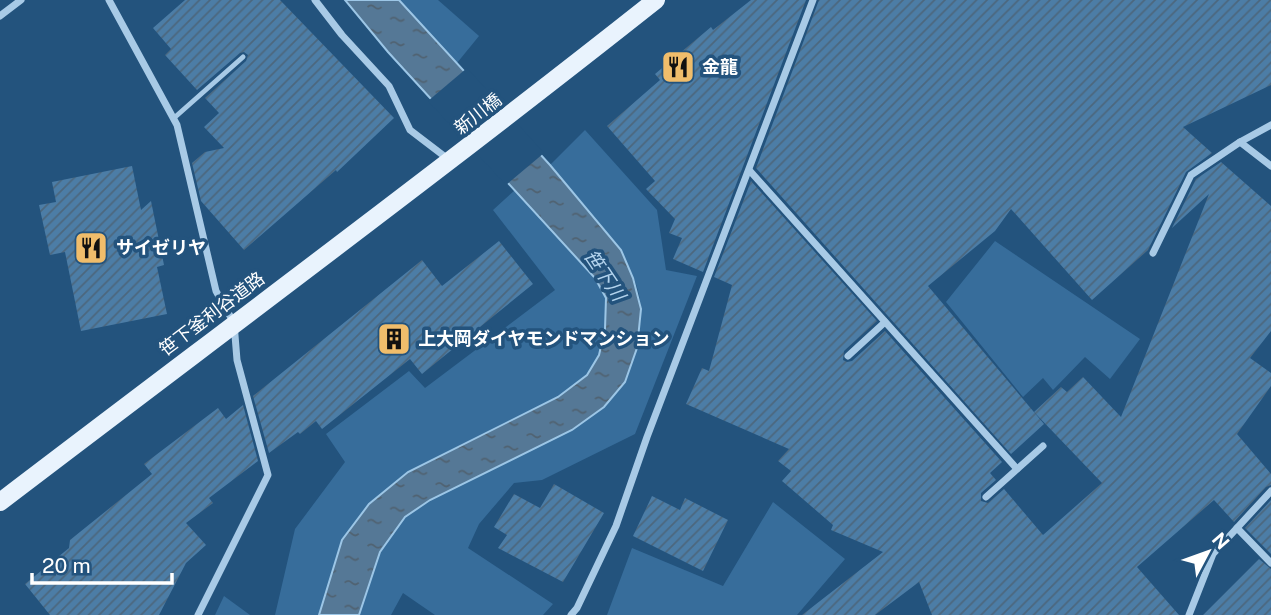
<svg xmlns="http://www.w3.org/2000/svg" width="1271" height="615" font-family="'Public Sans','Noto Sans JP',sans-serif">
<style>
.grass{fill:#376d9b}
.water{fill:url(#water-ripples);stroke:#9cc6e6;stroke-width:2}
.pier{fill:#23537d}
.building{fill:url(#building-hatch)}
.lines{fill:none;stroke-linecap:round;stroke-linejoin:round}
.service{stroke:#a8cae6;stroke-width:5}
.minor{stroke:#a8cae6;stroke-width:7}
.primary{stroke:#e9f3fd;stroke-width:18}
.labels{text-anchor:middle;stroke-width:7;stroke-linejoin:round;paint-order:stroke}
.poi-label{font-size:18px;font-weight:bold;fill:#fff;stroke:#23537d;text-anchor:start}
.street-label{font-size:18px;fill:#fff;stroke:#23537d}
.water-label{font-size:19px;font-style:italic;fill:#b3d3ed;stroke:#23537d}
</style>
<defs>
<pattern id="water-ripples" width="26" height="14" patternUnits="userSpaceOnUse" patternTransform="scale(1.75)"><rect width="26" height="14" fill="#557896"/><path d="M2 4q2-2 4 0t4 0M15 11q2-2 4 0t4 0" fill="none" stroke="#506271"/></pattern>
<pattern id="building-hatch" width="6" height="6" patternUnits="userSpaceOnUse" patternTransform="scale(1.75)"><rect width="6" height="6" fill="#4c7da6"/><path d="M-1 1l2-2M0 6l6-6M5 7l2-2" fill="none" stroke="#4c677e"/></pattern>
</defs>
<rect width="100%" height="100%" fill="#23537d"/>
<g class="grass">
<path d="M399,0h39l41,36 -22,27z"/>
<path d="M585,130l72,80 9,60 31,6 -62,158 -93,46 -28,3 -35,41 -11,24 85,56 -10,11h-108l-32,-22 -12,22h-32l21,-63 25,-35 232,-169c1,-12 4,-25 4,-38 -2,-53 -59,-106 -91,-145z"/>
<path d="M515,190l80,88 11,20 -1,31 -6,26 -12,20 -29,22 -150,75 -39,32 -27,36 -23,75h-44l20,-86 50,-67 -19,-28 83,-63 16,17 130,-98 -62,-80z"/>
<path d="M995,241l145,98 -30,40 -25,-22 -32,33 -10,-12 -20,19 -77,-95z"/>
<path d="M773,502l72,57 -48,56h-190l25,-67 91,38z"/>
<path d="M224,596l26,19h-35z"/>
</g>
<path class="water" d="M345,0h54l151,165 71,85 12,28 8,31 -4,39 -12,34 -21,25 -32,23 -142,70 -25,17 -25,35 -21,63h-40l23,-75 27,-36 39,-32 150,-75 29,-22 12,-20 6,-26 1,-31 -11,-20 -207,-226z"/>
<path class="pier" d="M467,68l77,85 -38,32 -78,-84z"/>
<g class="building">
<path d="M185,0h95l114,118 -57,54 -1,-2 -92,80 -43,-49 -9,-38 13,-11 19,-4 -20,-21 15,-14 -14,-15 41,-37 2,-6 -4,-3 -4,1 -43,37 -32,-35 6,-6 -18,-21z"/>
<path d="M751,0h55l-103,272 -30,-13 9,-21 -13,-5 6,-14 -29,-30 9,-8 -48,-55 53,-46 -5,-6 56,-47 2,3z"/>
<path d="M819,0h452v85l-88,42 29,26 -26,19 -38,78 -56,50 -81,-91 -16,22 -67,55 116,138 -33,30 -255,-286z"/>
<path d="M1221,162l50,44v125l-21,27 21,15v13l-34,48 34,40v11l-5,2 -32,35 -20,-22 -77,67 42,48h-247l-13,-33 -44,33h-73l81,-63 -52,-22 2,-5 -51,-44 9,-10 -13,-10 11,-12 -103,-45 16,-36 7,3 23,-86 -18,-8 37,-96 126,140 -33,30 -1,9 4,2 5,-1 33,-30 117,131 -12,11 6,7 -15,13v8l7,2 16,-14 39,46 59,-52 -68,-71 27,-25 6,5 16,-15 38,40 88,-223 -37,34 24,-49z"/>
<path d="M132,166l9,44 10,-9 13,64 -7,2 10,47 -86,17 -16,-79 -15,3 -11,-50 17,-3 -4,-20z"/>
<path d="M499,241l34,43 -111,90 -12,-15 -88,70 -6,-8 -16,13 -2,-2 -29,21 -16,-57 169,-136 20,26z"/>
<path d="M243,405l15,56 -49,37 4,5 -27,20 20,22 -20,18 -27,52h-109l-25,-31 44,-36 1,-8 82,-66 -8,-10 74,-56 8,11z"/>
<path d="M554,484l50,29 -41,69 -65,-34 9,-13 -13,-8 20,-33 26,14z"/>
<path d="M652,496l28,14 5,-12 43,22 -25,51 -70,-35z"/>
<path d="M1271,500v54l-26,-26z"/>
<path d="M1259,559l12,10v46h-68z"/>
</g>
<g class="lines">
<path class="service" d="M174,118l69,-61"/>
<g class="minor">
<path d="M109,0l68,125 39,166 18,32 3,37 31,115 -70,140"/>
<path d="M315,0l27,35 47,51 21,44 38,29"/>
<path d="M0,16l21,-16"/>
<path d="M1240,142l31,24"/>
<path d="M750,171l267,298"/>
<path d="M1153,253l38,-78 49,-33 31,-17"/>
<path d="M848,356l37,-34"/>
<path d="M986,497l57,-51"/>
<path d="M1237,528l34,35"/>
<path d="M571,615l6,-7 39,-82 31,-89 166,-437"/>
<path d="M1189,615l24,-61 58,-63"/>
</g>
<path class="primary" d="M0,502c219,-167 440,-331 656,-502"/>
</g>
<defs>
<symbol id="restaurant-square" viewBox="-11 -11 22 22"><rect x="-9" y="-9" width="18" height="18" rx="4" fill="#f0bd6b" stroke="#23537d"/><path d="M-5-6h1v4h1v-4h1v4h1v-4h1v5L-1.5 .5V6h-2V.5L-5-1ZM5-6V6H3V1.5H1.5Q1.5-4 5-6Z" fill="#111"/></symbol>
<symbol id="building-square" viewBox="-11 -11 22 22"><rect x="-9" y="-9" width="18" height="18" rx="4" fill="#f0bd6b" stroke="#23537d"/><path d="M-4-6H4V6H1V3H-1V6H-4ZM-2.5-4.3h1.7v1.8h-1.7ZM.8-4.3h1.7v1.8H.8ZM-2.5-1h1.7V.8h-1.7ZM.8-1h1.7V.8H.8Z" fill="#111"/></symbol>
</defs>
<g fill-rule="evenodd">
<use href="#restaurant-square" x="659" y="48" width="38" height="38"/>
<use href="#restaurant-square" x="72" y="229" width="38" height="38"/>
<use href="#building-square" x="375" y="320" width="38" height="38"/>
</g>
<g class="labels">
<g class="poi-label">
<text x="702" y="73">金龍</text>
<text x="116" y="254">サイゼリヤ</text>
<text x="418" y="345">上大岡ダイヤモンドマンション</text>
</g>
<g class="street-label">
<text transform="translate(478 114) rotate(-38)" y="6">新川橋</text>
<text transform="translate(212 314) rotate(-37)" y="6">笹下釜利谷道路</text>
</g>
<g class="water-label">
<text transform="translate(605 275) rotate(56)" y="7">笹下川</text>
</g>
</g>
<g transform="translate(1208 552) rotate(49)" stroke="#23537d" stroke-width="5" paint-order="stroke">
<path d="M0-5L12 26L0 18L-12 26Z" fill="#ffffff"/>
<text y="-10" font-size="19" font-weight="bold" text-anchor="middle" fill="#ffffff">N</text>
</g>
<path d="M32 573v10h140v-10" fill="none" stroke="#ffffff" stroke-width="3.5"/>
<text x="42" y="573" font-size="21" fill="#ffffff" stroke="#23537d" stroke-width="5" paint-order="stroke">20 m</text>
</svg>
